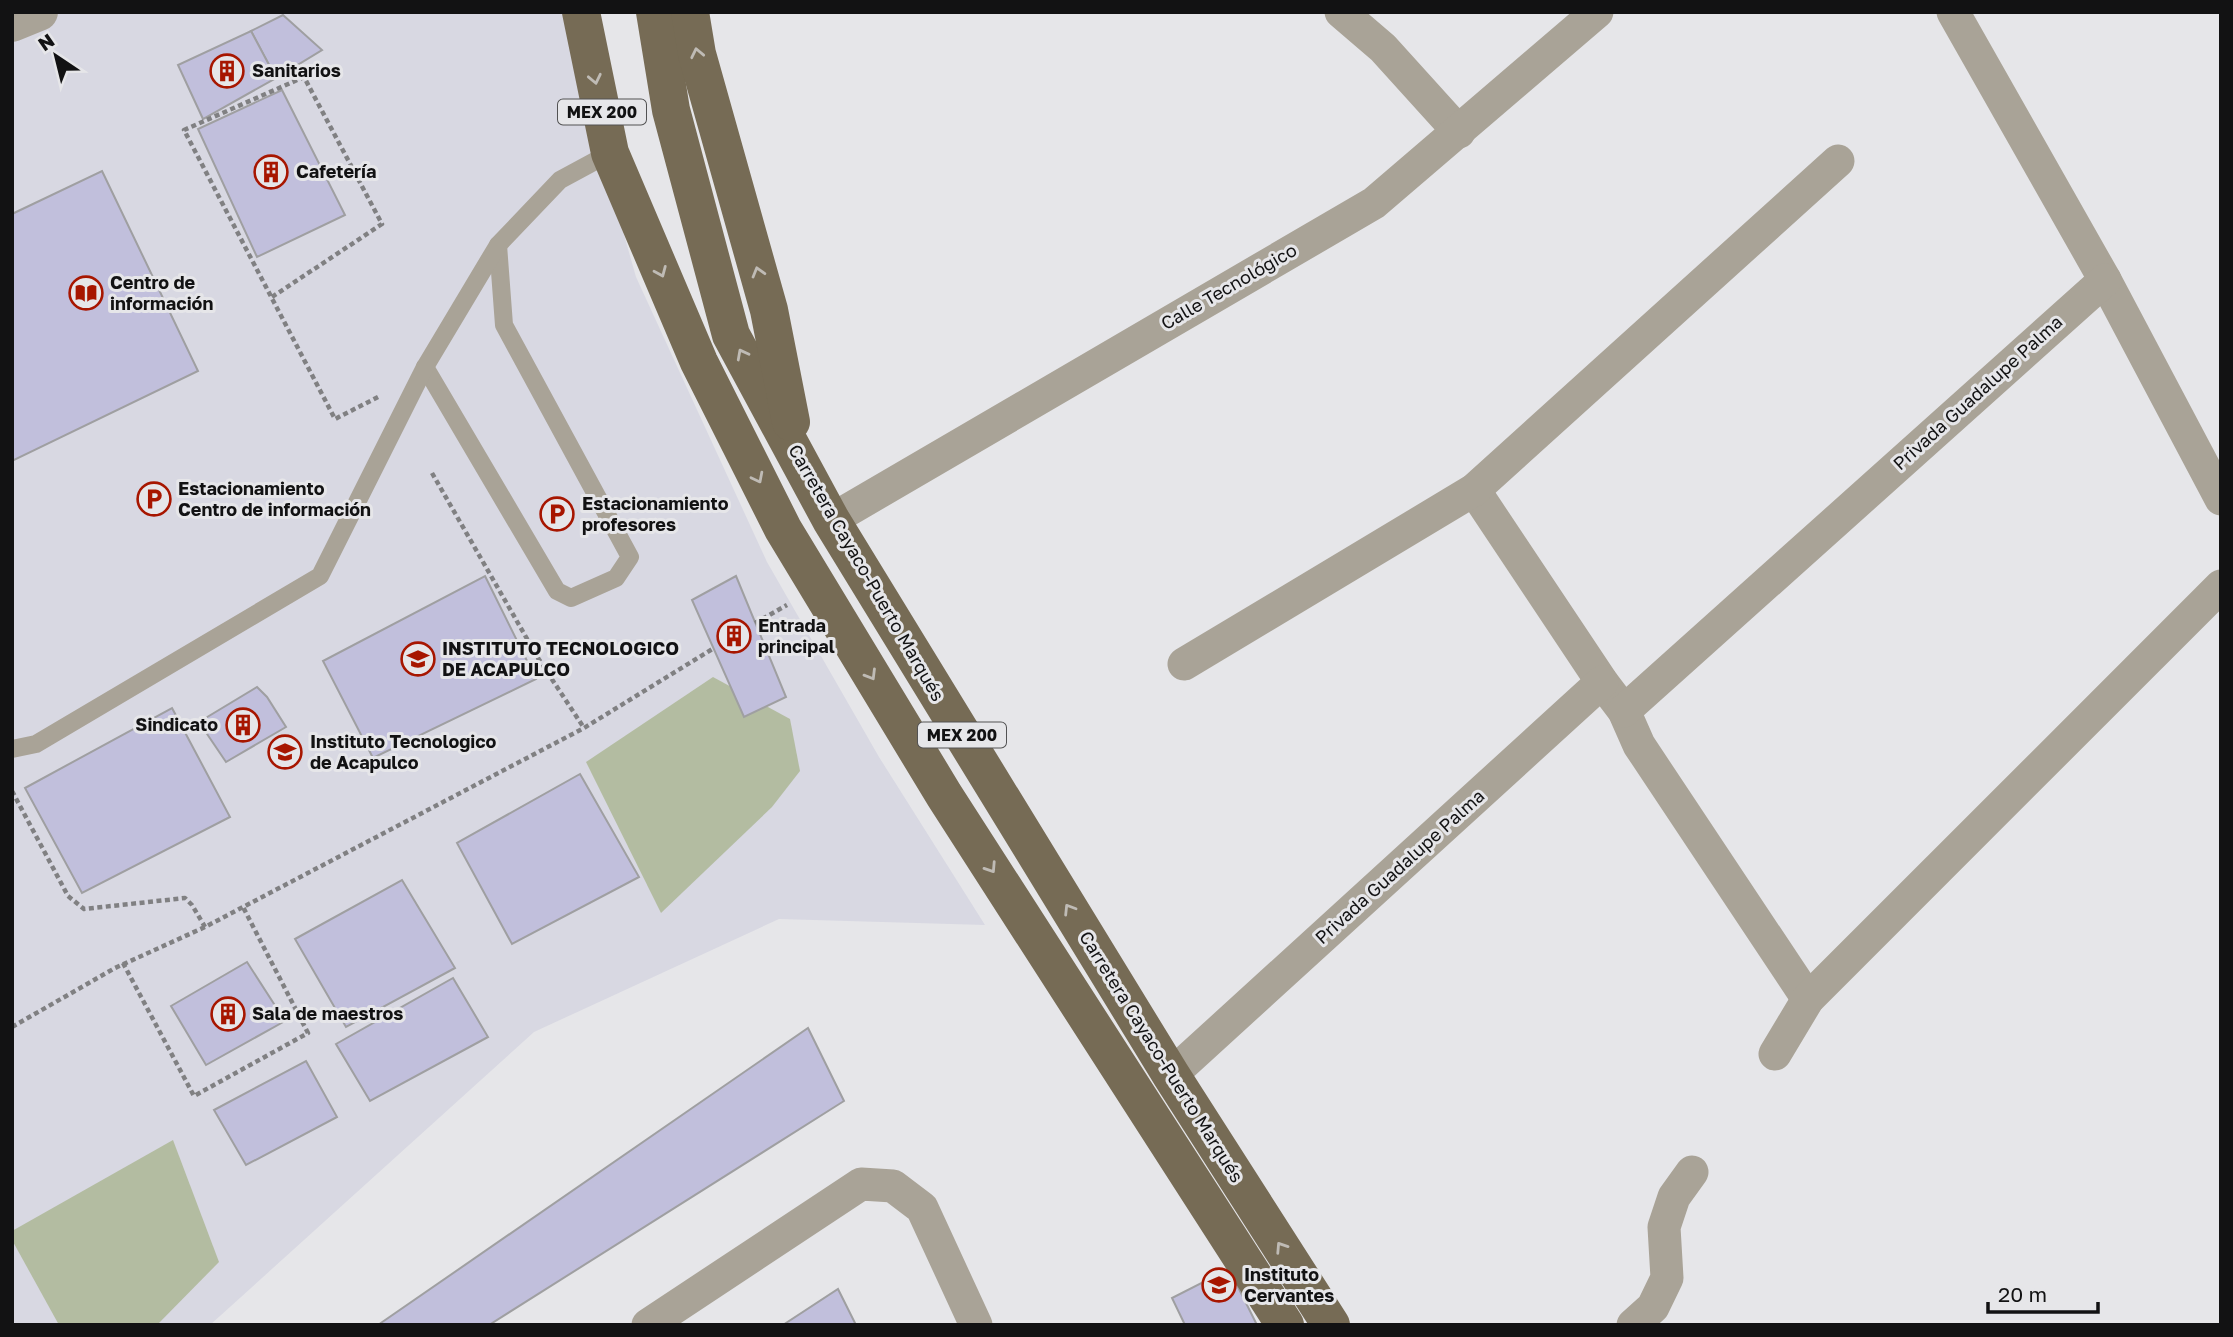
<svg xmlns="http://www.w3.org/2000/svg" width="2233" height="1337" font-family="'Golos Text',sans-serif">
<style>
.built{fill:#d8d8e2}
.green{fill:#b3bca1}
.building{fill:#c1bfdc;stroke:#9f9fa1;stroke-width:2}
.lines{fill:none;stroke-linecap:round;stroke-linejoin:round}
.path{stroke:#808082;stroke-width:4.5;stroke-dasharray:5 3.5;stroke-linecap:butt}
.service{stroke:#a9a397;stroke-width:18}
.minor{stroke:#a9a397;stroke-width:33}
.tertiary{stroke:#a9a397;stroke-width:38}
.primary{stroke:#766b55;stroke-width:38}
.oneway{stroke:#bfbbb5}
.labels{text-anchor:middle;stroke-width:6;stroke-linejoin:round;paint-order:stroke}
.shield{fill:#e6e6e9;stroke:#525253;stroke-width:2}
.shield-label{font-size:16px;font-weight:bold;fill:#121213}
.poi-label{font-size:18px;font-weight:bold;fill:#121213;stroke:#e6e6e9;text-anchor:start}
.street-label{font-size:18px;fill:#121213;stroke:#e6e6e9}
</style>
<rect width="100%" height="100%" fill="#e6e6e9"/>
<path class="built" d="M12,12h553l18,78 53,187 131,285 112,195 106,168 -206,-6 -245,113 -324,293h-198z"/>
<g class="green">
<path d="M713,677l77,42 10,52 -28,36 -111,106 -75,-151z"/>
<path d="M173,1140l46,122 -62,63h-98l-47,-85v-9z"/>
</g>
<g class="building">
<path d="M283,15l39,35 -46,28 -25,-47z"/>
<path d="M251,31l25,47 -73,41 -25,-54z"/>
<path d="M282,90l63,125 -88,42 -59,-128z"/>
<path d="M102,171l96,200 -186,90v-247z"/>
<path d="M485,576l51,103 -163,79 -50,-97z"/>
<path d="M736,576l50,121 -42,20 -52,-117z"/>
<path d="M257,687l10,10 19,30 -60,35 -27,-40z"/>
<path d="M172,708l58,109 -148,76 -57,-105z"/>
<path d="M580,774l59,103 -127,67 -55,-101z"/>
<path d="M402,880l53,88 -109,59 -51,-88z"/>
<path d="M247,962l38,59 -79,44 -35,-59z"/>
<path d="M453,978l35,59 -118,64 -34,-57z"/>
<path d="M808,1028l36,73 -355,224h-111z"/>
<path d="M306,1061l31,56 -91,48 -32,-55z"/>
<path d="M1229,1269l28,56h-72l-13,-27z"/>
<path d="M838,1289l18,36h-73z"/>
</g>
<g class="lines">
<g class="path">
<path d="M272,297l110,-73 -78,-147 -120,53 151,289 45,-23"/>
<path d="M432,473l106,185 46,70"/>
<path d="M755,623l32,-18"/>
<path d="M12,791l56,105 16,13 101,-11 7,7 13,22"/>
<path d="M123,963l71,133 114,-63 -65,-126"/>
<path d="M12,1027l103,-59 90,-41 379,-199 130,-80"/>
</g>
<g class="service">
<path d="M425,367l132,224 14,7 45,-20 14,-21 -126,-232 -6,-80"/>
<path d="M12,749l24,-5 284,-168 105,-209 73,-122 62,-65 50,-27"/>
</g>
<g class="minor">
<path d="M1341,12l42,36 76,84"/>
<path d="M1953,12l152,268 116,219"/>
<path d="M1474,490l128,192 22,29 15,34 169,254"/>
<path d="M831,520l543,-317 223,-191"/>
<path d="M1184,664l290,-174 364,-329"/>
<path d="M1624,711l481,-431"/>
<path d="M1775,1054l33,-55 413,-413"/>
<path d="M1171,1075l431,-393"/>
<path d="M648,1325l213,-141 32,2 29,22 54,117"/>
<path d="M1633,1325l20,-18 14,-29 -3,-51 10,-30 18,-25"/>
</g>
<path class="tertiary" d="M12,23l27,-11"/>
<g class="primary">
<path d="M581,12l29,141 89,209 84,167 161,266 341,530"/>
<path d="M655,12l16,98 60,225 100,185 340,555 160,250"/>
<path d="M690,12l7,42 72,256 22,112"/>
</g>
</g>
<defs><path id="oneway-chevron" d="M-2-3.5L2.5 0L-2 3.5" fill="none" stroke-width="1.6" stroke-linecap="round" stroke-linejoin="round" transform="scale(1.75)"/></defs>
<g class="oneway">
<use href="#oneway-chevron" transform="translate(697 53) rotate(-102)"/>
<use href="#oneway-chevron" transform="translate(595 79) rotate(78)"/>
<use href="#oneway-chevron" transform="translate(661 272) rotate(67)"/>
<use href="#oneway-chevron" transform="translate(758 272) rotate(-106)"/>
<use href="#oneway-chevron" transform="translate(742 354) rotate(-118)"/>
<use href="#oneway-chevron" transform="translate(758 478) rotate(63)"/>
<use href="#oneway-chevron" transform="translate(871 675) rotate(59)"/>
<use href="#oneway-chevron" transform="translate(991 868) rotate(57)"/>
<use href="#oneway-chevron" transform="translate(1069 909) rotate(-122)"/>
<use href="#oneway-chevron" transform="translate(1281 1247) rotate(-123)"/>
</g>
<defs>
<symbol id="building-ring" viewBox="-11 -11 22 22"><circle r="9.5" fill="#e6e6e9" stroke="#a71600" stroke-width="1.5"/><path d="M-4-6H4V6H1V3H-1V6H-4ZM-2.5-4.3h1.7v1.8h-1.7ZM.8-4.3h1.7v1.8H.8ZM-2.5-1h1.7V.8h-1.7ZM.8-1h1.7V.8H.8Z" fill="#a71600"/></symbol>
<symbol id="library-ring" viewBox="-11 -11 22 22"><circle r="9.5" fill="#e6e6e9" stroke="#a71600" stroke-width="1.5"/><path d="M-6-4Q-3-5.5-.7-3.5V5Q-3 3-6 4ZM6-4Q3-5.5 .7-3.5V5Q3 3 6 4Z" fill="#a71600"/></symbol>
<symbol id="parking-ring" viewBox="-11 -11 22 22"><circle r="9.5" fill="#e6e6e9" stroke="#a71600" stroke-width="1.5"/><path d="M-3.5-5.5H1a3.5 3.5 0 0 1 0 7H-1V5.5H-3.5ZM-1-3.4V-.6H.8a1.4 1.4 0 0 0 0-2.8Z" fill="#a71600"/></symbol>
<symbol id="school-ring" viewBox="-11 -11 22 22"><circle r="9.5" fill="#e6e6e9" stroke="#a71600" stroke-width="1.5"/><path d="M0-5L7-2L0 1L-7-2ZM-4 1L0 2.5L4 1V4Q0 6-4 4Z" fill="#a71600"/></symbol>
<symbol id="university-ring" viewBox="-11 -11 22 22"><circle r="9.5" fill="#e6e6e9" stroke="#a71600" stroke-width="1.5"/><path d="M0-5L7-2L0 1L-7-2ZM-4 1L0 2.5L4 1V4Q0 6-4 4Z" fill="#a71600"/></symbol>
</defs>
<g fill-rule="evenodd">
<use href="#building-ring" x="208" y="52" width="38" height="38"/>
<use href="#building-ring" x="252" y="153" width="38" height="38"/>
<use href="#library-ring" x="67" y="274" width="38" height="38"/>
<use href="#parking-ring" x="135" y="480" width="38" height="38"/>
<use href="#parking-ring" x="538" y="495" width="38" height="38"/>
<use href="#building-ring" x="715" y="617" width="38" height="38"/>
<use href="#school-ring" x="399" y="640" width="38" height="38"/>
<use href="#building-ring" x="224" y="706" width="38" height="38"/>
<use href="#university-ring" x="266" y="733" width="38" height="38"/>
<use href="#building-ring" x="209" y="995" width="38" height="38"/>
<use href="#school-ring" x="1200" y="1266" width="38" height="38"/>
</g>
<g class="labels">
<g class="shield">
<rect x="558" y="99.5" width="88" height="25" rx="5"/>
<rect x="918" y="722.5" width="88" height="25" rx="5"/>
</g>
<g class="shield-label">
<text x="602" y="118">MEX 200</text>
<text x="962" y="741">MEX 200</text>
</g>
<g class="poi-label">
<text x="252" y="77">Sanitarios</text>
<text x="296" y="178">Cafetería</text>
<text x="110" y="289">Centro de<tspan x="110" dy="21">información</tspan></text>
<text x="178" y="495">Estacionamiento<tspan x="178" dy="21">Centro de información</tspan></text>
<text x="582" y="510">Estacionamiento<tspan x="582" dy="21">profesores</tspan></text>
<text x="758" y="632">Entrada<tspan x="758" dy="21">principal</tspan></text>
<text x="442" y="655">INSTITUTO TECNOLOGICO<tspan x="442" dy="21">DE ACAPULCO</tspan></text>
<text x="218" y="731" text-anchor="end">Sindicato</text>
<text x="310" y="748">Instituto Tecnologico<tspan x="310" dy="21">de Acapulco</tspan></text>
<text x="252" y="1020">Sala de maestros</text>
<text x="1244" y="1281">Instituto<tspan x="1244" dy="21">Cervantes</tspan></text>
</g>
<g class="street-label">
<text transform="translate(1229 287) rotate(-30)" y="6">Calle Tecnológico</text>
<text transform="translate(1978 393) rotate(-42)" y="6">Privada Guadalupe Palma</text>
<text transform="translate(866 573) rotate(60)" y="6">Carretera Cayaco-Puerto Marqués</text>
<text transform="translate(1400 867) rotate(-42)" y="6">Privada Guadalupe Palma</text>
<text transform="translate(1161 1057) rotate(58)" y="6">Carretera Cayaco-Puerto Marqués</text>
</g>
</g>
<rect width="2233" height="1337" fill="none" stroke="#121213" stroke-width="28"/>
<g transform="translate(56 56) rotate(325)" stroke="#e6e6e9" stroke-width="5" paint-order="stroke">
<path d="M0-5L12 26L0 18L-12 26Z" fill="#121213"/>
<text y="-10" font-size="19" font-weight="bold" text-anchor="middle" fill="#121213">N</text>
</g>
<path d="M1988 1302v10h110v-10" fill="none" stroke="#121213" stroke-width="3.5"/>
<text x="1998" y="1302" font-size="21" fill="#121213" stroke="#e6e6e9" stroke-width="5" paint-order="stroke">20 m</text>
</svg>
